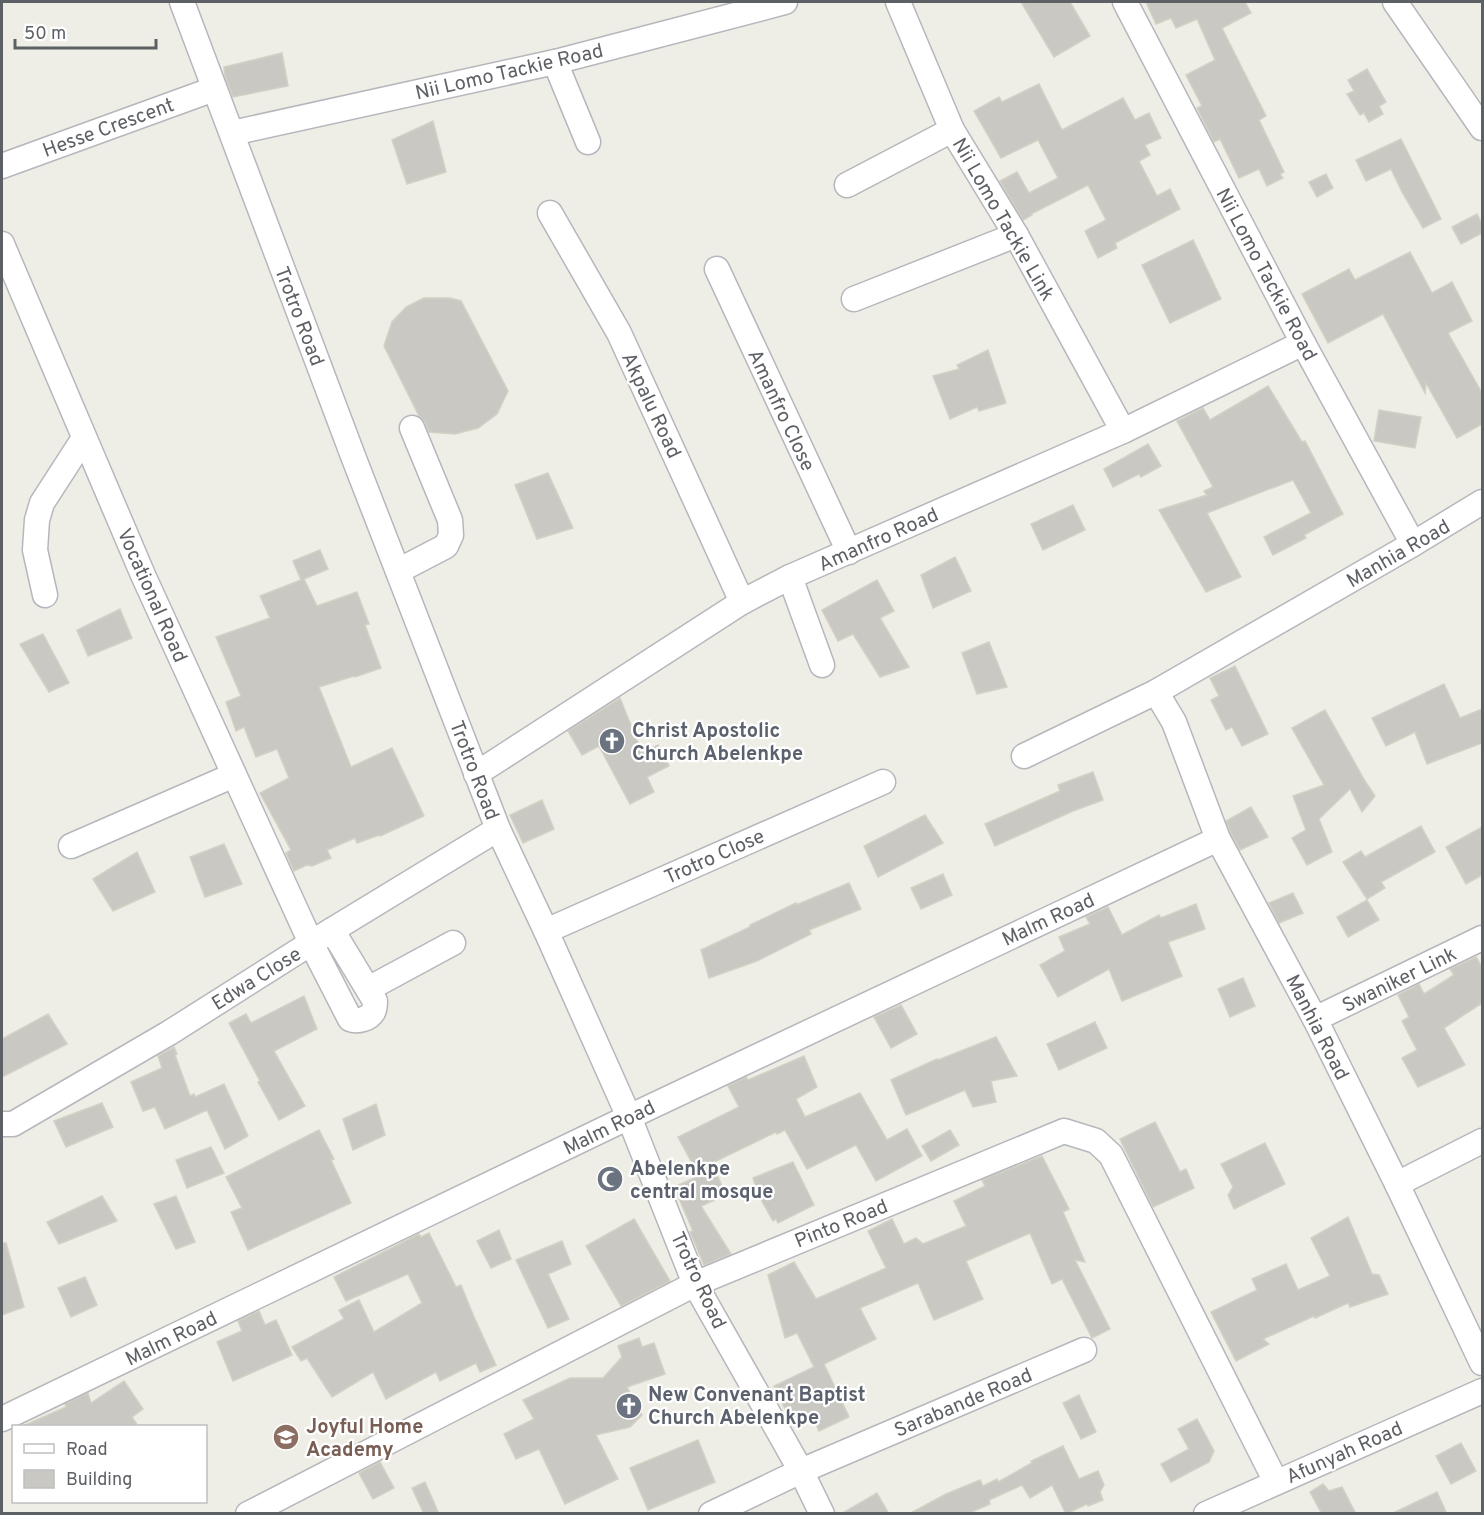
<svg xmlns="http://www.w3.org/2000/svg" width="1484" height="1515" font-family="Overpass,sans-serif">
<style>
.building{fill:#cac8c2;stroke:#d3d1c4;stroke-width:1.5}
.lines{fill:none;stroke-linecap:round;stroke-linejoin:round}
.minor-casing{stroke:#b6b7bc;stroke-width:27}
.minor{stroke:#fff;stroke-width:24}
.labels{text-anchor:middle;stroke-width:4.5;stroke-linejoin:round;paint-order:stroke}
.street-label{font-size:20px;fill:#5d6065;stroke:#fff}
.worship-label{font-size:20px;font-weight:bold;fill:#5b616d;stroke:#fff;text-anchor:start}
.education-label{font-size:20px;font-weight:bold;fill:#785e54;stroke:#fff;text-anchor:start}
</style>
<rect width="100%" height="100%" fill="#efeee6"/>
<g class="building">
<path d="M1021,2h49l20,34 -36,21z"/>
<path d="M1146,2h99l6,11 -29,15 44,88 -7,4 25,52 -4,2 3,4 -16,8 -8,-17 -20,9 -19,-39 -6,3 -17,-34 5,-2 -16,-31 29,-15 -18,-41 -21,9 -5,-10 -15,6z"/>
<path d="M282,53l6,33 -55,11 -8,-21 -1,-9z"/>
<path d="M1367,69l19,33 -7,4 4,8 -14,8 -5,-9 -4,2 -13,-21 7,-3 -6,-11z"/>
<path d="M1039,84l23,46 61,-32 12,22 14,-7 12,25 -16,7 5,10 -11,6 18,35 13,-7 10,20 -65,34 2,5 -19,10 -13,-27 21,-11 -18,-35 -57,29 1,1 -9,5 -23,-39 17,-9 12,21 29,-15 -20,-38 -37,18 -27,-47 25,-14 3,5z"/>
<path d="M433,121l13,51 -39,12 -15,-44z"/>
<path d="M1401,139l40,80 -18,9 -21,-36 -11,-23 -25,12 -10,-21z"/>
<path d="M1326,174l7,14 -16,9 -8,-15z"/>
<path d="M1477,214l5,10v9l-21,11 -9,-17z"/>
<path d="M1193,240l28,59 -51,24 -28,-58z"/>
<path d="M1410,252l22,41 20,-11 20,39 -24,12 34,60v31l-25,14 -31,-55 -1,10 -42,-79 -55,29 -26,-49 47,-25 6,11z"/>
<path d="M424,298h26l11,3 47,90 -11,23 -19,14 -23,6 -26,-2 -4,-10 -6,-6 -35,-70 8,-24 14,-15z"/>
<path d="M988,350l18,53 -27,8 -2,-4 -27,12 -17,-43 26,-7 -2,-4z"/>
<path d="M1268,386l34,56 3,-1 38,73 -39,21 2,3 -33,17 -9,-18 47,-24 -18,-33 -86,33 34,64 -35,15 -47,-82 48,-15 -3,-4 9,-4 -36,-66 26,-13 7,12z"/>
<path d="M1379,410l42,7 -6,31 -41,-7z"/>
<path d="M1148,444l13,22 -20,11 -2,-3 -26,13 -9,-18z"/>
<path d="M548,473l25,55 -36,11 -22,-54z"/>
<path d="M1073,505l12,25 -42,20 -12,-26z"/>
<path d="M320,550l8,19 -24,10 13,27 40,-14 12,32 -4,1 16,43 -26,9 -1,-1 -35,11 32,80 41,-19 32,68 -44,20 -1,-1 -22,8 -2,-5 -28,12 4,8 -19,8 -5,-1 -13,6 -8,-18 5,-3 -31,-57 29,-15 -12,-29 -21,8 -12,-30 -8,4 -10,-29 15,-6 -25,-59 54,-19 -10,-22 41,-16 -8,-19z"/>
<path d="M955,557l16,34 -38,17 -12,-33z"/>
<path d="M877,580l17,31 -14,7 29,49 -29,10 -27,-43 -15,7 -16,-31z"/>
<path d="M120,609l12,29 -44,18 -11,-26z"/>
<path d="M43,634l26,49 -20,9 -29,-48z"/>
<path d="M989,642l18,45 -30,7 -15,-41z"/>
<path d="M1235,666l33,68 -26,12 -10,-19 -6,3 -15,-30 8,-4 -9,-18z"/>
<path d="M1444,684l16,34 22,-9v34l-55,21 -12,-32 -29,14 -14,-28z"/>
<path d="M620,698l22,55 16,-8 11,21 -22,11 7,15 -24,12 -31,-58 -17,9 -14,-24z"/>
<path d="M1325,710l40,71 10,15 -13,16 -12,-23 -31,30 13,33 -25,13 -15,-27 14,-8 -13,-34 31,-11 -32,-57z"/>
<path d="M1093,772l10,28 -30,11 -78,35 -10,-22 75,-33 -2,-6z"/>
<path d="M542,800l12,29 -31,14 -13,-28z"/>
<path d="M1251,807l17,30 -28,13 -9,-17 -5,-12z"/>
<path d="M925,815l18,28 -65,34 -14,-31z"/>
<path d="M1421,826l14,26 -54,30 4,6 -18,11 -24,-37 18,-11 4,6z"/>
<path d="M1482,827v48l-16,9 -20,-37z"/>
<path d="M224,844l18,40 -37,13 -15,-40z"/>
<path d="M137,852l18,40 -42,19 -20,-32z"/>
<path d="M943,874l9,21 -31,14 -10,-21z"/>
<path d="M849,883l12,26 -52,21 2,4 -54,27 -48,17 -8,-28 49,-23v-2l46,-22v2z"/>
<path d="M1293,893l10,20 -24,10 -10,-20z"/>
<path d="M1367,900l12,20 -31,17 -11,-20z"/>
<path d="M1196,904l9,25 -37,13 14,34 -60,25 -13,-32 -51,28 -18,-32 25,-14 -6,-14 31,-13 -4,-7 22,-10 14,28 37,-20 2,3z"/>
<path d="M1476,957l6,10v36l-38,25 21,37 -47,22 -16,-29 15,-8 -15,-29 7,-4 -11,-22 21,-11 5,10 30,-19 -4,-6z"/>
<path d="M1243,978l12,28 -25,11 -12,-28z"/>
<path d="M304,996l13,33 -43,22 31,55 -26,14 -21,-38 2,-1 -31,-58 17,-9 5,9z"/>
<path d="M901,1005l16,29 -26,14 -17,-31z"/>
<path d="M48,1014l19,30 -65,33v-38z"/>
<path d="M1095,1022l12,26 -48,22 -12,-26z"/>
<path d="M996,1037l21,39 -26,5 5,21 -23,5 -8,-17 -59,25 -15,-35 46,-21 1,1z"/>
<path d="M174,1047l3,7 -2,1 15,41 4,-2 1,3 29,-13 24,52 -23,13 -18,-39 -42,19 -10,-22 -12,4 -12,-29 31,-14 -4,-12z"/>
<path d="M804,1056l13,31 -21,12 9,18 55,-24 27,47 20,-11 15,27 -46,25 -20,-36 -49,24 -22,-39 -8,4 -1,-2 -64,31 14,32 -25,11 30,48 -27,11 -14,-33 3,-1 -19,-44 25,-11 -21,-39 61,-30 -11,-21 18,-9 2,3z"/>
<path d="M102,1103l11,24 -47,20 -12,-26z"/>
<path d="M376,1104l9,31 -32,15 -10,-31z"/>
<path d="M1155,1122l25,50 6,-3 8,19 -41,19 -33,-68z"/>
<path d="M319,1130l15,29 -3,1 20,43 -103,47 -17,-38 11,-4 -16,-31z"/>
<path d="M950,1130l9,15 -28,16 -9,-15z"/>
<path d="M1265,1143l20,41 -51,25 -6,-14 5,-8 -12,-23z"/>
<path d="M211,1147l13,26 -37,15 -11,-28z"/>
<path d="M1042,1156l27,53 -6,3 22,50 -10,-2 35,69 -18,9 -30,-59 -10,5 -22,-51 -64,28 17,38 -49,21 -16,-37 -58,25 16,31 -52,25 25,53 -30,14 -7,-16 -20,9 -18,-38 40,-19 -17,-34 -12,5 -17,-63 26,-13 22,37 70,-31 -18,-37 24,-12 12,25 12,-6 7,6 43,-18 -12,-25 31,-15 -3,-6z"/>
<path d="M793,1162l21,43 -36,18 -2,-4 -3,2 -13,-23 -7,-20z"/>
<path d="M102,1196l15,25 -58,23 -12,-22z"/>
<path d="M176,1196l19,46 -19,7 -22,-45z"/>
<path d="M1348,1217l24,57 7,1 9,19 -38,13 -2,-4 -33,15 -1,-2 -51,23 6,5 -33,17 -25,-49 46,-22 -5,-11 34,-15 12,26 32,-14 -19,-38z"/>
<path d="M634,1219l36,62 -49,25 -35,-60z"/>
<path d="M499,1230l12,29 -20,9 -14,-27z"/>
<path d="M429,1233l27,54 5,-2 13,32 22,48 -16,7 -4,-9 -36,18 -4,-9 -50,27 -13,-27 -41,25 -25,-39 -6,3 -9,-14 52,-28 -5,-9 20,-10 15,32 48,-29 -14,-29 -62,27 -12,-24 85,-43 2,3z"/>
<path d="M562,1241l9,23 -23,10 21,45 -21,9 -32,-68z"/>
<path d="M2,1243h4l18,64 -22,8z"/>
<path d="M85,1277l12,28 -26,12 -13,-29z"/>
<path d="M259,1311l6,14 11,-5 16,35 -59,26 -16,-39 25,-11 -4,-10z"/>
<path d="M639,1338l3,9 12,-4 11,31 -38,13 15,28 -12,12 -34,8 22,44 -53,25 -26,-55 -23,10 -12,-25 30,-15 -11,-19 47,-22h33l19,-21 -4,-11z"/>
<path d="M124,1381l19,28 -11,8 6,9h-115l43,-19 -1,-3 23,-11 3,10z"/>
<path d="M1079,1395l17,37 -15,7 -18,-36z"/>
<path d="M1197,1419l17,32 -5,11 -38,20 -10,-18 28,-15 -11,-20z"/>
<path d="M698,1440l17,42 -67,28 -18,-42z"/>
<path d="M1461,1443l15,28 -25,13 -15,-28z"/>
<path d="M1063,1446l16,33 19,-8 6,14 -4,7 3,8 -15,6 -1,-2 -21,10 -14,-29 -22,13 -8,-13 -33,15 1,4 -23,10h-58l37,-20 34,-14 3,6 14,-7 1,3 34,-19 -1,-2z"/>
<path d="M380,1462l14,26 -21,11 -14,-26z"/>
<path d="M425,1482l14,32h-15l-12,-26z"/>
<path d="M1323,1484l6,7 13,-4 14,27h-34l-12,-22z"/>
<path d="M1437,1492l10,22h-56z"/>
<path d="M877,1493l12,21h-48z"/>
</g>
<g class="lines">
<defs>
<g id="minor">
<path d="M182,2l171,454 145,373 48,102 83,186 66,167 106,187 21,43"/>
<path d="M898,2l54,128 64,105 107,196"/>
<path d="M1125,2l178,341 110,201"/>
<path d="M1395,2l87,126"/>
<path d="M555,62l33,80"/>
<path d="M232,133l323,-71 230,-60"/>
<path d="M2,166l212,-77"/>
<path d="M847,185l105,-55"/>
<path d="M550,213l69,120 123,269"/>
<path d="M2,244l141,331 168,368 39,76c7,3 19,0 23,-7 2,-3 2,-8 2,-11l-43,-71"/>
<path d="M717,269l132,283"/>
<path d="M854,299l162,-64"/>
<path d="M398,571l48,-25 5,-11 -1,-15 -38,-92"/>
<path d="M790,577l32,88"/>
<path d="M45,595l-10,-45 2,-30 5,-17 42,-65"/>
<path d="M1156,692l18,30 44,117 97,180 82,165 85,179"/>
<path d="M1024,756l132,-64 257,-148 69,-42"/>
<path d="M476,774l266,-172 48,-25 333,-146 180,-88"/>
<path d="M71,846l163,-71"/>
<path d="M546,931l337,-149"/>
<path d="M368,989l85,-46"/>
<path d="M1315,1019l167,-81"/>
<path d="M2,1124h11l156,-91 142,-90 187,-114"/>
<path d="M1397,1184l85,-43"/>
<path d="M2,1419l627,-302 589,-278"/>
<path d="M248,1514l447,-230 369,-153 32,10 15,14 165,327"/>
<path d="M711,1514l90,-43 283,-121"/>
<path d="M1206,1514l276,-123"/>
</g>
</defs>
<use href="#minor" class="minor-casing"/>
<use href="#minor" class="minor"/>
</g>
<defs>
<symbol id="church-disc" viewBox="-11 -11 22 22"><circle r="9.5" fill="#6b7280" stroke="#fff"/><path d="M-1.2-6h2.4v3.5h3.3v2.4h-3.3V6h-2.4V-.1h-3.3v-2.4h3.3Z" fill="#fff"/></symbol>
<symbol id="mosque-disc" viewBox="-11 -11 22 22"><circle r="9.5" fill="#6b7280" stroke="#fff"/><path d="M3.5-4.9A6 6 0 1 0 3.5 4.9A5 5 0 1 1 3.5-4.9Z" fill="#fff"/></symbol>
<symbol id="school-disc" viewBox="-11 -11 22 22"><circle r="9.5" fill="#8d6e63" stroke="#fff"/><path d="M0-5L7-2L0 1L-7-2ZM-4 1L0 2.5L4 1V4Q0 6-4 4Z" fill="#fff"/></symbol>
</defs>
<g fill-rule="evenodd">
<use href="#church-disc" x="597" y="726" width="30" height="30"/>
<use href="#mosque-disc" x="595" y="1164" width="30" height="30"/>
<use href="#church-disc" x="614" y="1391" width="30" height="30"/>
<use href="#school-disc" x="271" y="1422" width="30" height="30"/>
</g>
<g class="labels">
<g class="street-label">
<text transform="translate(509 71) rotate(-13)" y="7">Nii Lomo Tackie Road</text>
<text transform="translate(108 127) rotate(-20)" y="7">Hesse Crescent</text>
<text transform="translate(1004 219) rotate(60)" y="7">Nii Lomo Tackie Link</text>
<text transform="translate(1267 274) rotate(62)" y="7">Nii Lomo Tackie Road</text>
<text transform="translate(300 316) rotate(69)" y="7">Trotro Road</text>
<text transform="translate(652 405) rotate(65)" y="7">Akpalu Road</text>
<text transform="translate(782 410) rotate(65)" y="7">Amanfro Close</text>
<text transform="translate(878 539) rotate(-24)" y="7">Amanfro Road</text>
<text transform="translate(1398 553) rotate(-30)" y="7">Manhia Road</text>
<text transform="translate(153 595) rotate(66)" y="7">Vocational Road</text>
<text transform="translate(475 770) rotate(69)" y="7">Trotro Road</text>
<text transform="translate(714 856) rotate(-24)" y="7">Trotro Close</text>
<text transform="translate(1048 919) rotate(-25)" y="7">Malm Road</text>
<text transform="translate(256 978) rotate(-32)" y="7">Edwa Close</text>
<text transform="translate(1399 979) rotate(-26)" y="7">Swaniker Link</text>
<text transform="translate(1318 1027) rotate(63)" y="7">Manhia Road</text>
<text transform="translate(609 1127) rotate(-26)" y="7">Malm Road</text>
<text transform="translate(841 1223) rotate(-22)" y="7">Pinto Road</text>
<text transform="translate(699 1280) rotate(65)" y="7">Trotro Road</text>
<text transform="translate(171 1338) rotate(-26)" y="7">Malm Road</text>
<text transform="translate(963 1402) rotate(-23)" y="7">Sarabande Road</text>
<text transform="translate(1344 1452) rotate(-24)" y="7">Afunyah Road</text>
</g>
<g class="worship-label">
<text x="632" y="737">Christ Apostolic<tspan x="632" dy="23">Church Abelenkpe</tspan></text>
<text x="630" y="1175">Abelenkpe<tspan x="630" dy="23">central mosque</tspan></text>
<text x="648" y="1401">New Convenant Baptist<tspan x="648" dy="23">Church Abelenkpe</tspan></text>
</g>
<g class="education-label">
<text x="306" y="1433">Joyful Home<tspan x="306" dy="23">Academy</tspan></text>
</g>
</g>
<rect width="1484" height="1515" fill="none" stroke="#5d6065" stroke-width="6"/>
<rect x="12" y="1425" width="195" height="78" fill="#ffffff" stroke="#bebfc1" stroke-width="1.5"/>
<rect x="24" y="1444" width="30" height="9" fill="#ffffff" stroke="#bebfc1" stroke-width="1.5"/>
<text x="66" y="1455" font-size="18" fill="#5d6065">Road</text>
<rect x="24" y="1470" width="30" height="18" fill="#cac8c2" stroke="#bebfc1" stroke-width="1.5"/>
<text x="66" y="1485" font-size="18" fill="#5d6065">Building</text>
<path d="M15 39v9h141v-9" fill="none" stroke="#5d6065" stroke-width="3"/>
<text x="24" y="39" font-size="18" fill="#5d6065" stroke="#ffffff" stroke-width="4.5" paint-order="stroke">50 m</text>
</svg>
